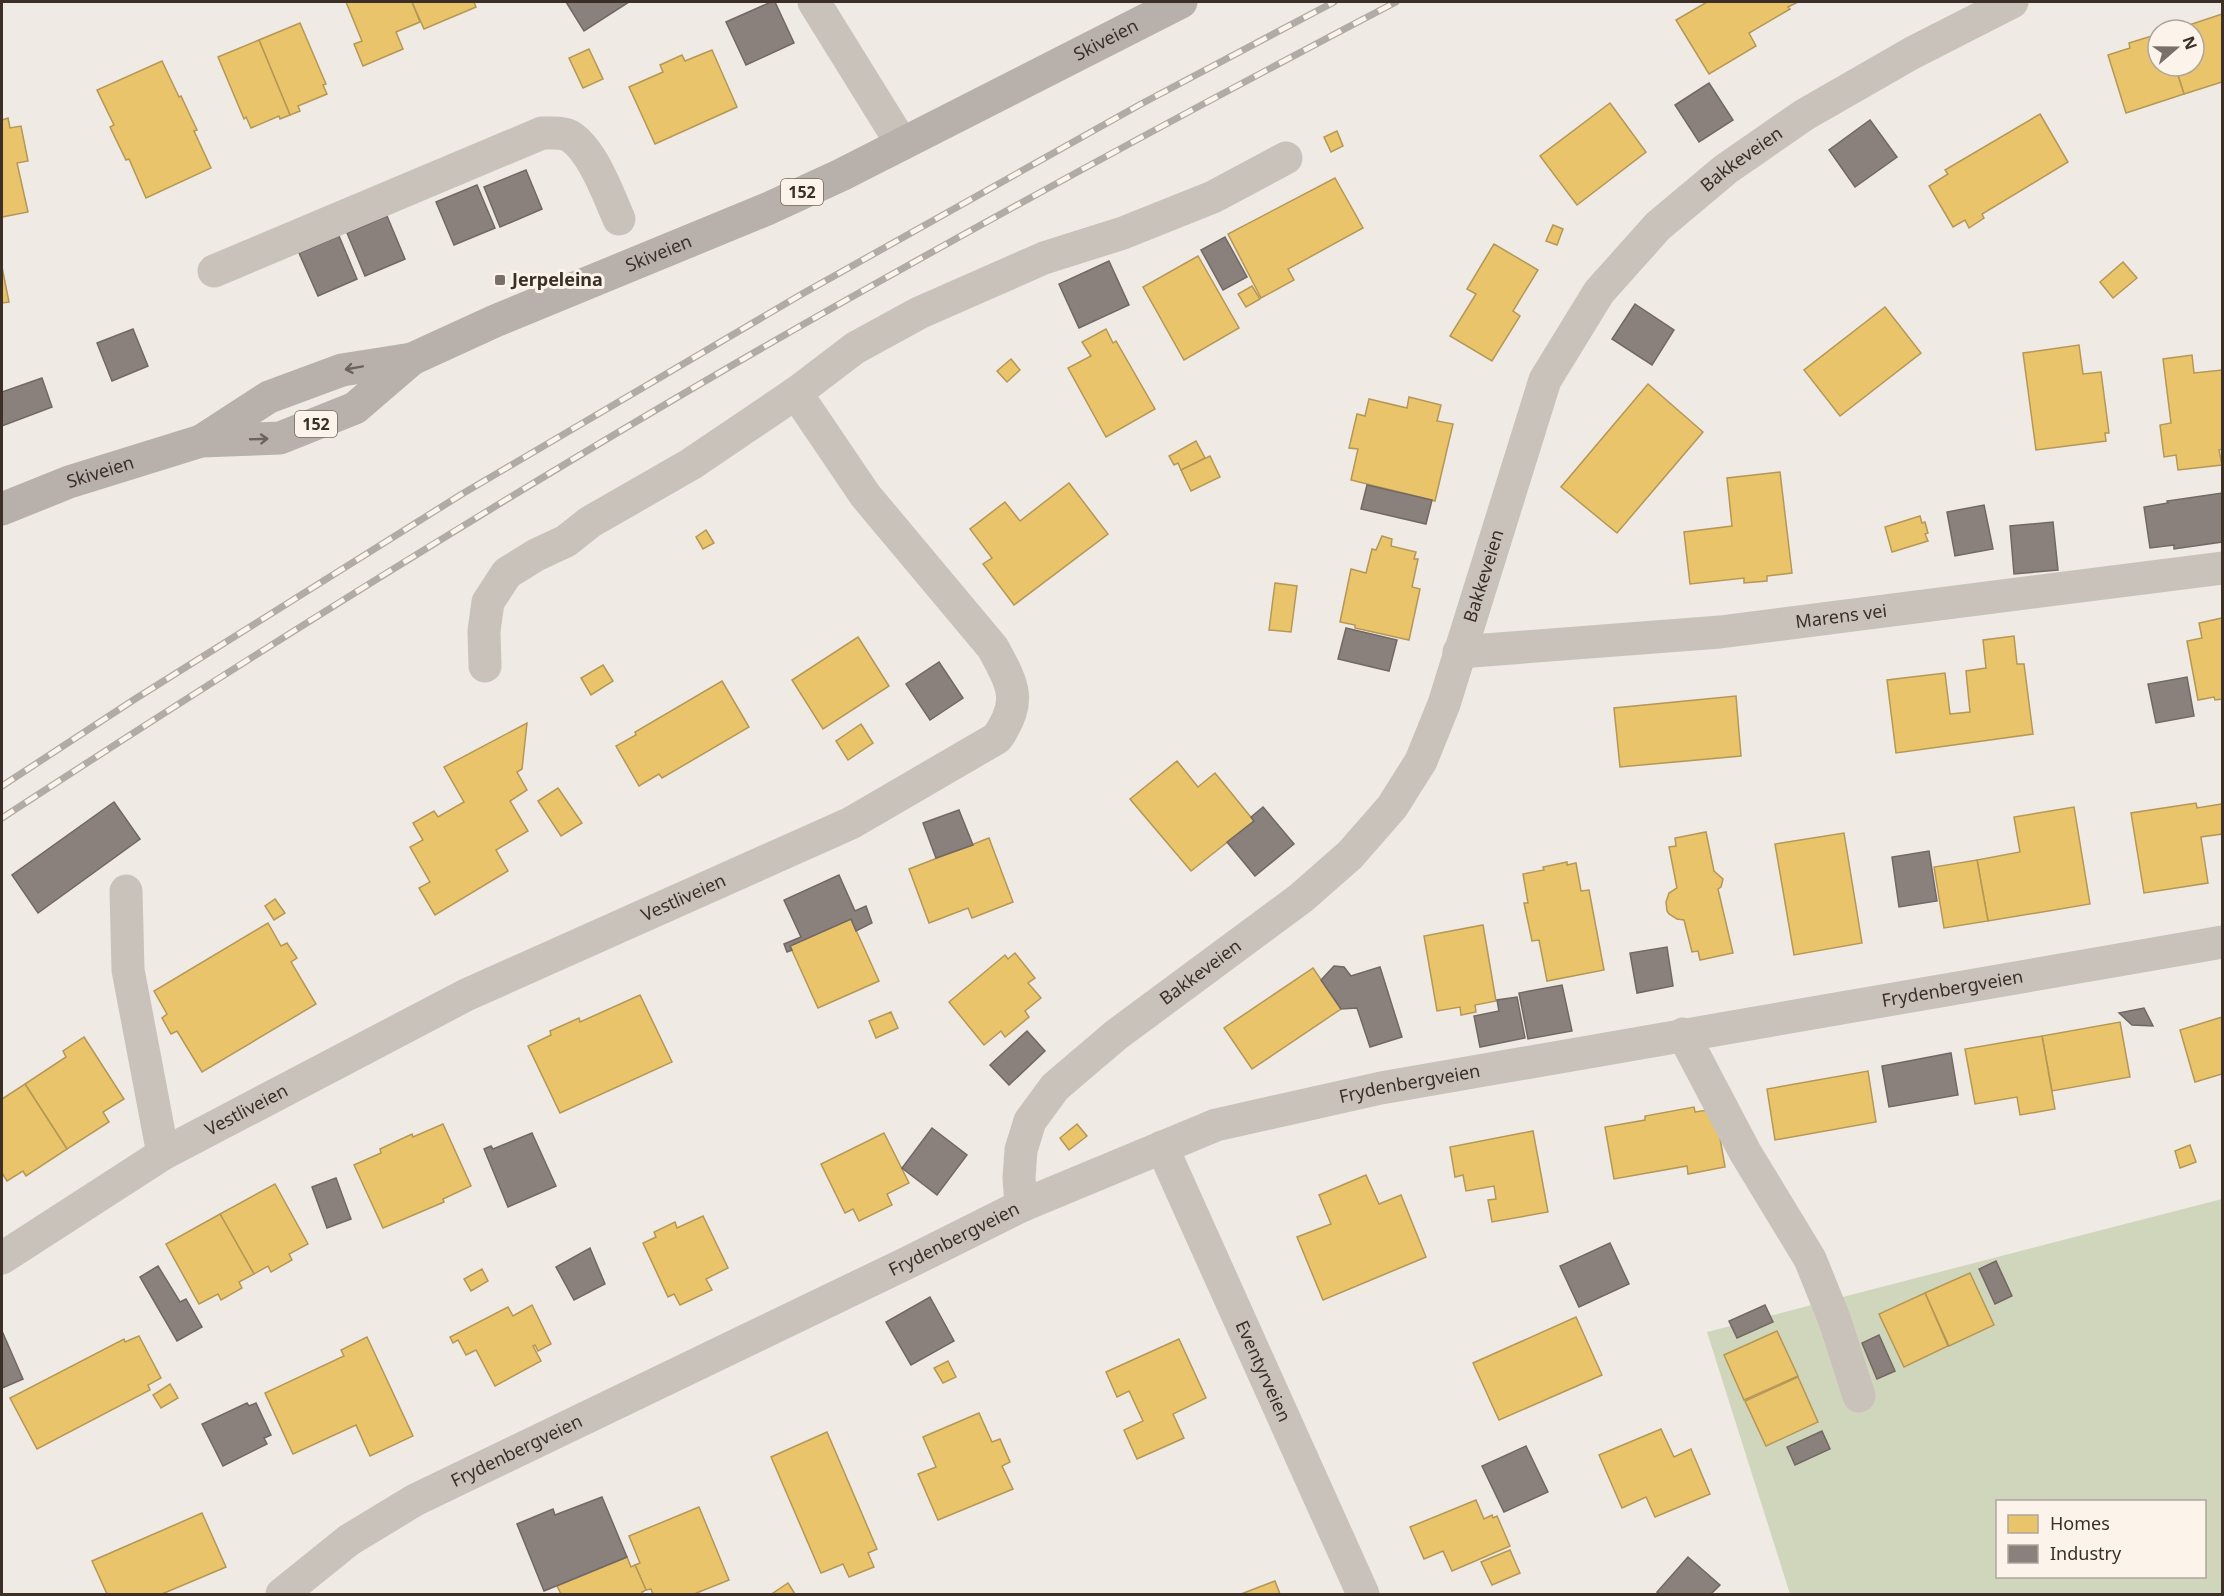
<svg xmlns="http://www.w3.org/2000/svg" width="2224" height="1596" font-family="'Noto Sans',sans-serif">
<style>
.green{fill:#d0d6bb;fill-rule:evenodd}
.homes{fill:#e9c46a;stroke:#b59756;stroke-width:1.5}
.industry{fill:#8a817c;stroke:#726863;stroke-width:1.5}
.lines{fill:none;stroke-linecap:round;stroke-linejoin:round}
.minor{stroke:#c9c2bb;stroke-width:33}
.major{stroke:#b8b0aa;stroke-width:33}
.rail-casing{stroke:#b1aba5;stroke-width:7}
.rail{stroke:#fcf4ea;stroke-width:4.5;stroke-dasharray:14;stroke-linecap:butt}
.oneway{stroke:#6d635c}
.poi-dot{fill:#7a7069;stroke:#fcf4ea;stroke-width:2}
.labels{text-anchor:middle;stroke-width:6;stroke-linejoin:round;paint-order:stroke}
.shield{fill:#fcf4ea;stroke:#756a62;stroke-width:1.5}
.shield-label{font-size:16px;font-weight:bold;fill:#3b2f28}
.street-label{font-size:18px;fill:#3b2f28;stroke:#fcf4ea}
.poi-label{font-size:18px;font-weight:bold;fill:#3b2f28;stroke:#fcf4ea;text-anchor:start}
</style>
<rect width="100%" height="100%" fill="#efeae3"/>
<path class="green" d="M2222,1199v395h-432l-83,-262zM1998,1502h206v74h-206z"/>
<g class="homes">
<path d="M346,2h66l8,20 -24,10 7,17 -40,17 -9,-22 8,-3z"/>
<path d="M412,2h62l2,5 -52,22z"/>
<path d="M1707,2h91l-10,5 2,2 -41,24 7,13 -47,28 -33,-54z"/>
<path d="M2222,14v68l-38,12 -9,-28h19v-36h-6l-2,-4z"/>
<path d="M300,23l26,61 -3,1 4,9 -29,12 2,5 -10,4 -31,-75z"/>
<path d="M2158,34v32h17l9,28 -58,19 -18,-58 22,-7 -1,-5z"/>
<path d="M259,40l31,75 -10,4 -1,-3 -28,12 -5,-11 -2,2 -26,-62z"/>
<path d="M589,49l14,30 -20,9 -14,-30z"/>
<path d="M712,50l25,57 -82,37 -26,-57 34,-15 -3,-7 22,-10 3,6z"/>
<path d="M162,61l17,36 2,-1 16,34 -3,1 17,37 -65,30 -17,-39 -3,1 -16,-33 4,-2 -17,-35z"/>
<path d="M1610,103l36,49 -69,53 -37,-49z"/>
<path d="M2040,114l28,48 -86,52 2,4 -15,10 -4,-8 -12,7 -24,-41 19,-12 -3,-4z"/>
<path d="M8,118l2,10 11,-2 7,35 -11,2 11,49 -26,5v-97z"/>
<path d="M1337,131l6,15 -12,6 -7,-15z"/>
<path d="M1335,178l28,50 -75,41 6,11 -33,18 -33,-64z"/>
<path d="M1553,225l10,4 -6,16 -11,-4z"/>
<path d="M1494,244l44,26 -25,41 7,5 -28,45 -42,-25 26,-42 -9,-5z"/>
<path d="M1198,256l41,72 -55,32 -41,-73z"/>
<path d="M2123,262l14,16 -24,20 -13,-16z"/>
<path d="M2,267l7,35 -7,1z"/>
<path d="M1252,286l8,13 -14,8 -8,-13z"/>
<path d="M1885,307l36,46 -81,63 -36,-46z"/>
<path d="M1106,329l7,14 3,-2 39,68 -49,28 -38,-69 23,-12 -9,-14z"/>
<path d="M2079,345l4,29 18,-2 8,61h-4l1,8 -70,9 -13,-97z"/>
<path d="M2192,355l2,18 28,-3v79l-3,1 3,15 -44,5 -2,-15 -12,2 -4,-32 11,-2 -8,-64z"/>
<path d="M1011,359l9,11 -13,12 -10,-11z"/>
<path d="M1648,384l55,48 -86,101 -56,-46z"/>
<path d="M1409,397l32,8 -4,16 16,3 -18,77 -84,-21 7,-31 -9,-1 8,-34 8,2 4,-17 38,9z"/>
<path d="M1196,441l9,17 -24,12 -3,-7 -4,2 -5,-9z"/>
<path d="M1210,456l10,21 -29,14 -10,-21z"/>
<path d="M1780,472l12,101 -25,3v5l-23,2v-5l-54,6 -6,-52 48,-6 -5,-48z"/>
<path d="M1069,483l39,51 -94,71 -31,-41 9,-6 -22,-29 35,-27 15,19z"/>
<path d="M1920,516l2,7 3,-1 3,11 -3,1 3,7 -36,11 -7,-25z"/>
<path d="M706,530l8,13 -11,6 -7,-12z"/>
<path d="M1382,536l10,3 -1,7 25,6 -2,7h4l-6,28 8,2 -11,51 -54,-12v-3l-15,-3 11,-53 15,4 6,-24 4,1z"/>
<path d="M1275,583l22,3 -6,46 -22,-2z"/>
<path d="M2222,618v81l-7,1 -1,-3 -16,3 -11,-59 15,-3 -3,-15z"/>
<path d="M2014,636l3,28h7l9,70 -137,19 -9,-73 58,-7 5,41 20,-2 -4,-41 20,-3 -3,-28z"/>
<path d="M858,637l31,49 -66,43 -31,-49z"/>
<path d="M603,665l10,16 -22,14 -10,-17z"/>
<path d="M722,681l27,46 -87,51 -3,-4 -20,12 -23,-40 20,-11 -1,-3z"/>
<path d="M1736,696l5,60 -121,11 -6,-59z"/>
<path d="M527,723l-5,46 -5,3 10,18 -17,11 18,30 -32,19 12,21 -73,44 -16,-27 11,-6 -20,-35 13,-7 -10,-17 21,-12 4,6 26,-15 -20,-35z"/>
<path d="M861,724l12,19 -25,17 -12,-19z"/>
<path d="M1177,761l21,26 17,-14 39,48 -63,50 -61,-72z"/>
<path d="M558,788l24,35 -21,13 -23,-35z"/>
<path d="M2196,803l1,5 25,-4v30l-21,3 7,46 -64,10 -13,-80z"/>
<path d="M2074,807l16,97 -102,17 -11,-61 43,-8 -6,-35z"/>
<path d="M1706,832l8,39 9,8 -2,8 -3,2 15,64 -33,7 -2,-9 -6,1 -8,-32 -7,-1 -8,-5 -2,-3 -1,-9 3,-9 8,-5 -8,-41 7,-1 -1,-8z"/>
<path d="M1844,833l18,110 -68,12 -19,-111z"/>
<path d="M989,838l24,64 -41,16 -4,-10 -39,15 -20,-54z"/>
<path d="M1977,860l11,61 -44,7 -10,-61z"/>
<path d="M1567,862v3l9,-2 5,28 8,-1 15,80 -57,11 -8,-41 -7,1 -8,-38h4l-5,-29 21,-4 -1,-3z"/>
<path d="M275,899l10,14 -11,7 -9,-14z"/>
<path d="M851,919l28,62 -61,27 -28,-62z"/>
<path d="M268,923l13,23 6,-3 10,15 -6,4 25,42 -114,68 -25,-41 -6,3 -9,-16 5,-4 -13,-23z"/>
<path d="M1483,925l13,76 -21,4 1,7 -15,3 -1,-8 -23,4 -13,-75z"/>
<path d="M1015,953l20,25 -7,5 13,15 -16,13 4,6 -24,20 -4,-6 -17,14 -35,-43 56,-47 3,4z"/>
<path d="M1313,968l28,41 -89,60 -28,-41z"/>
<path d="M640,995l32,67 -112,51 -32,-67 23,-11 -1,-4 29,-13 1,4z"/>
<path d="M891,1012l7,16 -22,10 -7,-17z"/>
<path d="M2222,1017v57l-27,8 -15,-52z"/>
<path d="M2120,1022l10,55 -78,14 -10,-55z"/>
<path d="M2042,1036l13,73 -35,6 -3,-18 -42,7 -10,-55z"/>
<path d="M84,1037l40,62 -21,13 6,10 -42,27 -42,-65 41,-27 -3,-6z"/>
<path d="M1868,1071l8,51 -101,18 -8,-51z"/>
<path d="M25,1084l42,65 -41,27 -3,-5 -16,10 -5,-8v-74z"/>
<path d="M1694,1107l1,5 20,-3 10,58 -37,7 -1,-8 -73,13 -9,-52 40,-7v-4z"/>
<path d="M443,1124l28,62 -28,13 1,3 -61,26 -29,-63 27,-12 -1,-4 32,-15 1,3z"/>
<path d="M1077,1124l10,12 -18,14 -9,-12z"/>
<path d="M1533,1131l15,81 -56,10 -4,-22 8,-1 -2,-13 -28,5 -3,-16 -8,2 -5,-30z"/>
<path d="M884,1133l25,50 -22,11 5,11 -33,16 -6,-12 -8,4 -24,-49z"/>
<path d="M2190,1145l6,17 -16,6 -5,-17z"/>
<path d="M1366,1175l13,29 22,-9 25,62 -103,43 -26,-63 34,-13 -12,-29z"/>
<path d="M275,1184l33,60 -19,10 3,6 -21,12 -3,-6 -14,8 -34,-60z"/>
<path d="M220,1214l34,60 -15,8 3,6 -21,12 -3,-6 -19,10 -33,-60z"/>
<path d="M703,1216l25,52 -22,11 6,11 -32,15 -6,-11 -6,3 -25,-54 13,-6 -2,-5 21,-10 2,6z"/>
<path d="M482,1269l6,12 -17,10 -7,-12z"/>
<path d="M1970,1273l24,52 -45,21 -24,-53z"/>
<path d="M1925,1293l23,53 -44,21 -25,-53z"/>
<path d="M532,1305l19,39 -13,7 -3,-6 -2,1 8,15 -46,25 -19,-36 -10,5 -8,-15 -5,3 -3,-6 58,-30 5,9z"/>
<path d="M1576,1317l26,58 -103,45 -26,-57z"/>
<path d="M1777,1331l21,45 -54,24 -20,-45z"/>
<path d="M139,1336l22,42 -13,7 2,5 -113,59 -27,-51 114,-59 1,3z"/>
<path d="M367,1337l46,99 -43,20 -14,-31 -63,29 -28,-61 79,-37 -3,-6z"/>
<path d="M1179,1339l27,59 -33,16 11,24 -47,21 -13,-29 19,-9 -14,-30 -12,6 -11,-25z"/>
<path d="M948,1361l8,16 -13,6 -9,-15z"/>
<path d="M1798,1377l20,45 -52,24 -21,-45z"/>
<path d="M170,1384l8,14 -17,10 -8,-13z"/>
<path d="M979,1413l13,29 8,-3 10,23 -8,4 11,23 -75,31 -20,-46 18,-7 -13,-30z"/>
<path d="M1661,1429l13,28 17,-8 19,45 -55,23 -9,-20 -24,11 -23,-53z"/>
<path d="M827,1432l50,117 -9,4 6,14 -25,10 -6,-13 -22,9 -50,-116z"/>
<path d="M1476,1500l8,19 8,-4 1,3 4,-2 13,30 -58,25 -9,-20 -19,8 -14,-32z"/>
<path d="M699,1507l30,73 -35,14h-41l-2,-5 -5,1 -11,-25 5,-2 -11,-27z"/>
<path d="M202,1513l24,54 -64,27h-55l-15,-33z"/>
<path d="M1510,1550l10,23 -28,12 -11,-23z"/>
<path d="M627,1557l4,10 4,-2 11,25 -4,2 1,2h-82l-4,-8z"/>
<path d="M1275,1581l5,13h-39z"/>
<path d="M788,1583l7,11h-21l-1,-1z"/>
</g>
<g class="industry">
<path d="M566,2h63l-45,29z"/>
<path d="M771,2h4l19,41 -48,22 -20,-43z"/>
<path d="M1709,83l24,37 -34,22 -24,-37z"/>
<path d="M1870,120l27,37 -42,30 -26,-37z"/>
<path d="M526,170l16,39 -42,18 -16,-40z"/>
<path d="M477,185l18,43 -41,17 -18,-43z"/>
<path d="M387,216l18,43 -40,17 -18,-43z"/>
<path d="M339,236l18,43 -39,17 -19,-43z"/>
<path d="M1225,237l22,40 -24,13 -22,-40z"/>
<path d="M1109,261l20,44 -50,23 -20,-44z"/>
<path d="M1635,304l39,26 -22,35 -40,-26z"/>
<path d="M133,329l15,37 -36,15 -15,-38z"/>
<path d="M42,378l10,29 -50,19v-34z"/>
<path d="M1367,485l65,15 -6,24 -65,-15z"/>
<path d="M2222,493v49l-48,7v-4l-24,3 -6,-41 24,-4 -1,-2z"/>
<path d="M1984,505l9,44 -38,7 -8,-44z"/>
<path d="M2053,522l5,48 -44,4 -4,-48z"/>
<path d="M1346,628l51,12 -8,31 -51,-12z"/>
<path d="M939,662l24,36 -33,22 -24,-36z"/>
<path d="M2187,677l7,39 -38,7 -8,-39z"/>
<path d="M114,802l26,37 -102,74 -26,-38z"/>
<path d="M1263,807l31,37 -39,32 -28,-34 27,-21 -3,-4z"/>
<path d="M959,810l14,35 -37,13 -13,-35z"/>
<path d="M1929,851l8,50 -38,6 -7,-50z"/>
<path d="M839,875l16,36 11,-5 6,17 -16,8 -5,-12 -61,27 2,4 -5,2 -3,-8 17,-7 -17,-37z"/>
<path d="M1667,947l6,39 -36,7 -7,-40z"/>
<path d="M1334,966l10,1 7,9 29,-9 22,70 -32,10 -13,-39 -16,1 -20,-29z"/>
<path d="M1562,985l10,46 -44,8 -9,-46z"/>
<path d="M1517,997l8,41 -45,9 -6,-31 25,-5 -2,-11z"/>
<path d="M2144,1008l9,18 -21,-1 -13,-12z"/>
<path d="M1027,1031l18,20 -36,34 -19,-20z"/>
<path d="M1951,1053l7,42 -69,12 -7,-41z"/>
<path d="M932,1128l35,27 -30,40 -35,-27z"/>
<path d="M532,1133l24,53 -48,21 -24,-58 7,-3 2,3z"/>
<path d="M336,1178l15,41 -24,9 -15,-41z"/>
<path d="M1610,1243l19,41 -50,23 -19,-41z"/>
<path d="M590,1248l15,36 -31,16 -18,-33z"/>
<path d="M1996,1261l16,35 -17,8 -16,-35z"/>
<path d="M158,1266l22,36 6,-3 16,28 -25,14 -37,-64z"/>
<path d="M930,1297l24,44 -43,24 -25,-43z"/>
<path d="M1765,1305l8,17 -36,16 -8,-17z"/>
<path d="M2,1331l21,48 -21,9z"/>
<path d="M1879,1335l16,36 -18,8 -15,-36z"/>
<path d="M247,1403l2,3 7,-3 15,32 -7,3 3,6 -44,22 -21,-42z"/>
<path d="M1822,1431l8,18 -35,16 -8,-18z"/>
<path d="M1526,1446l22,46 -44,20 -22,-46z"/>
<path d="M602,1497l25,60 -83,34 -27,-67 36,-15 2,6z"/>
<path d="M1688,1557l32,28 -9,9h-51l-3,-2z"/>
</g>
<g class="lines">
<g class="minor">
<path d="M814,2l88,142"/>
<path d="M214,271l328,-138c8,0 21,-1 28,3 23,15 38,58 49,83"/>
<path id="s1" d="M1459,652l261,-20 502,-64"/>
<path d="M485,666l-1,-35 4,-29 19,-29 29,-18 30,-14 24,-19 101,-58 105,-71 59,-45 64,-35 125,-55 79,-25 90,-36 73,-39"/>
<path d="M126,891l2,79 35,184"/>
<path d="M1683,1034l62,118 65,107 25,62 24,75"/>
<path id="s2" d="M1162,1147l201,447"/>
<path id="s3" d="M1021,1206l-2,-28 2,-28 9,-29 25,-34 61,-52 185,-137 49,-43 42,-48 29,-46 23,-57 101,-324 54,-88 59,-66 68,-57 78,-54 108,-62 100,-51"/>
<path id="s4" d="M2,1258l161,-104 303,-159 385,-172 146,-85c26,-37 16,-53 -4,-90l-128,-153 -69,-102"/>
<path id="s5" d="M282,1594l67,-54 66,-40 492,-237 114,-57 195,-81 165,-37 841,-146"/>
</g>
<g class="major">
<path id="s6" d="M201,441l68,-44 73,-27 70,-11 83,-38 272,-112 74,-34 340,-173"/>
<path id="s7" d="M2,509l67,-27 132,-41 79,-3 75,-30 57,-49"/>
</g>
<defs>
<g id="rail">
<path d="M2,786l133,-87 327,-205 340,-200 339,-190 193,-102"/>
<path d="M2,818c267,-174 538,-344 816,-502 191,-108 383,-212 578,-314"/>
</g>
</defs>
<use href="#rail" class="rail-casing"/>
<use href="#rail" class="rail"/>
</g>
<defs><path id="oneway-shaft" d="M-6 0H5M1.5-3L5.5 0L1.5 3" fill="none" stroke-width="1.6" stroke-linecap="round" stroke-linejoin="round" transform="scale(1.5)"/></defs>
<g class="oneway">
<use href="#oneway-shaft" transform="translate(354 368) rotate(170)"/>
<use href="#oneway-shaft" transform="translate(259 439) rotate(-2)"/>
</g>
<rect class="poi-dot" x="494" y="274" width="12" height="12" rx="3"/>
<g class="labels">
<g class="shield">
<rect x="781" y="179" width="42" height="26" rx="4.5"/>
<rect x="295" y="411" width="42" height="26" rx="4.5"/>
</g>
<g class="shield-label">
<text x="802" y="198">152</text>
<text x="316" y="430">152</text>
</g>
<g class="street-label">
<text dy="6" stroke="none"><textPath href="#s6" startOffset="994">Skiveien</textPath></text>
<text dy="6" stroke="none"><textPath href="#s3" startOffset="1322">Bakkeveien</textPath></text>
<text dy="6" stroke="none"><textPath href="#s6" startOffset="498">Skiveien</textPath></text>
<text dy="6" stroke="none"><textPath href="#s7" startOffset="105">Skiveien</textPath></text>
<text dy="6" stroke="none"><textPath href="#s3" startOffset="818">Bakkeveien</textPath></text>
<text dy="6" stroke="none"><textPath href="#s1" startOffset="384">Marens vei</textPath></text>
<text dy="6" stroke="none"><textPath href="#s4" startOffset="772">Vestliveien</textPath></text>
<text dy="6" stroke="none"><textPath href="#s3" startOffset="314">Bakkeveien</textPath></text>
<text dy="6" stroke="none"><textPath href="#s5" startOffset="1797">Frydenbergveien</textPath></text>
<text dy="6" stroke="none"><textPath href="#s5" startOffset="1246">Frydenbergveien</textPath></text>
<text dy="6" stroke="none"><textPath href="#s4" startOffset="286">Vestliveien</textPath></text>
<text dy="6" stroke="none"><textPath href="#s5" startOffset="762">Frydenbergveien</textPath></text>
<text dy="6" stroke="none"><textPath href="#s2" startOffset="246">Eventyrveien</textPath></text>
<text dy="6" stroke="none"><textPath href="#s5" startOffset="276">Frydenbergveien</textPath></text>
</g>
<g class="poi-label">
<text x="512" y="286">Jerpeleina</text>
</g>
</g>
<rect width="2224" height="1596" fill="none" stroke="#3b2f28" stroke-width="6"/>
<rect x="1996" y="1500" width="210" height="78" fill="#fcf4ea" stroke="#afa59c" stroke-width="1.5"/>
<rect x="2008" y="1515" width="30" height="18" fill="#e9c46a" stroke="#afa59c" stroke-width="1.5"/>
<text x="2050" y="1530" font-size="18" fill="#3b2f28">Homes</text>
<rect x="2008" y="1545" width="30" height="18" fill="#8a817c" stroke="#afa59c" stroke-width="1.5"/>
<text x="2050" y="1560" font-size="18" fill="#3b2f28">Industry</text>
<g transform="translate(2176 48) rotate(70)"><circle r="28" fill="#fcf4ea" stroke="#afa59c" stroke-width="1.5"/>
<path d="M0-4.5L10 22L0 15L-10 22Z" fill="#7a7069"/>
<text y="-9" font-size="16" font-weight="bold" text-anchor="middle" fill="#3b2f28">N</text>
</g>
</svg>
